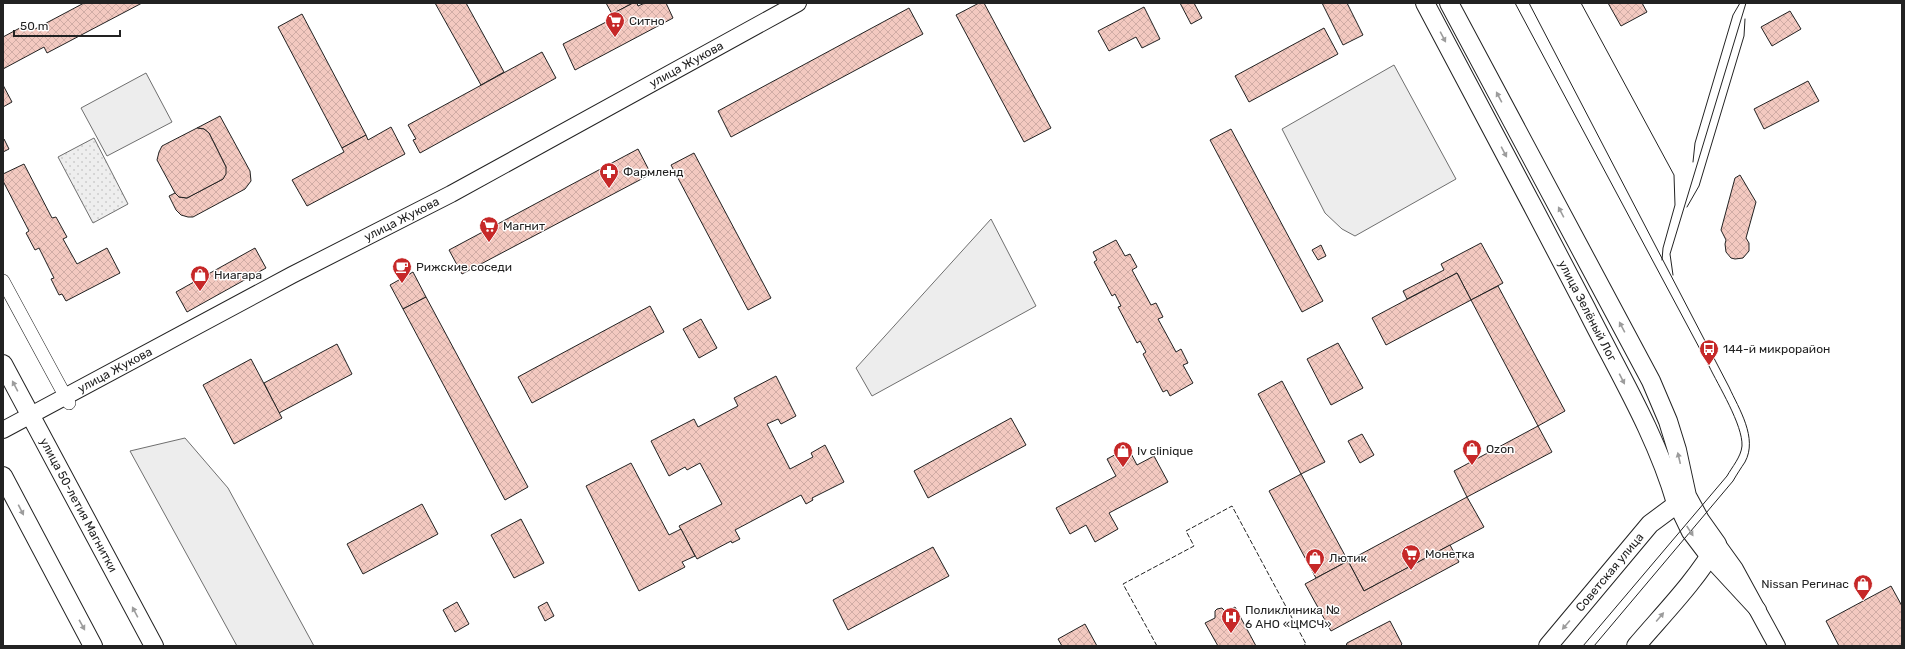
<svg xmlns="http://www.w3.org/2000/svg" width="1905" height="649" font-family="Rubik,sans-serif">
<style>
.park{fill:url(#park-dots);stroke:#6f6f6f}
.parking{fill:#ededed;stroke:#6f6f6f}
.building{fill:url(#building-cross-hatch);stroke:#222}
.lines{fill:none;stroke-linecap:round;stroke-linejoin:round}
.minor-casing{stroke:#222;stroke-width:14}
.tertiary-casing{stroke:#222;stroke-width:18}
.secondary-casing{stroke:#222;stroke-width:20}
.minor{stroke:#fff;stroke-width:13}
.tertiary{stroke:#fff;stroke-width:16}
.secondary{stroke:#fff;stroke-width:18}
.tram{stroke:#222;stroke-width:1}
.fence{stroke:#222;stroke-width:1;stroke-dasharray:5 2;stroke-linecap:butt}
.oneway{fill:#9c9c9c}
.labels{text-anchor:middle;stroke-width:3;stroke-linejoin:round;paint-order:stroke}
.poi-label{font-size:12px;fill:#222;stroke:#fff;text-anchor:start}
.street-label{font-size:12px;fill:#222;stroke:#fff}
</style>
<defs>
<pattern id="park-dots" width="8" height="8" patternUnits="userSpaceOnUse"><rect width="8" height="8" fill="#eee"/><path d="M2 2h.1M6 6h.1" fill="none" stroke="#ccc" stroke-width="1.8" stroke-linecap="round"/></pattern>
<pattern id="building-cross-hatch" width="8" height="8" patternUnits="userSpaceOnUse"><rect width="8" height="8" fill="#f3c9c0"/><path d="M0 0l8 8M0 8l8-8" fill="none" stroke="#d0aca5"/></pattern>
</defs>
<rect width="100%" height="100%" fill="#fff"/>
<path class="park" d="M94,138l34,66 -35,19 -35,-66z"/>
<g class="parking">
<path d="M1394,65l62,114 -101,57 -13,-7 -17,-16 -43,-84z"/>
<path d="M146,73l26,49 -65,34 -26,-48z"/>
<path d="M991,219l45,87 -164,90 -16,-28z"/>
<path d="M185,438l43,50 86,158h-77l-107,-195z"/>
</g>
<g class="building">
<path d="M84,3h58l-95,50 -3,-6 -41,22v-32l28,-15 4,7z"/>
<path d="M435,3h31l38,69 -23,13z"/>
<path d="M606,3h27l-21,11z"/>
<path d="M633,3h4l1,3 7,-3h21l7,15 -98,52 -12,-26 51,-26 -2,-4z"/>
<path d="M979,3h5l67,125 -27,14 -68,-127z"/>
<path d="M1180,3h14l8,15 -11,6z"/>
<path d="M1322,3h25l16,32 -20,10z"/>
<path d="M1608,3h34l5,9 -26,14z"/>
<path d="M1144,7l16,32 -18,9 -6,-11 -27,14 -11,-20z"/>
<path d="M909,8l14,26 -192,103 -13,-26z"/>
<path d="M1790,11l11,18 -29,17 -11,-19z"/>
<path d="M302,14l64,121 -24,13 -64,-121z"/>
<path d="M1324,28l14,26 -89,48 -14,-26z"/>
<path d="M542,52l14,26 -136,75 -7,-13 3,-1 -8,-14z"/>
<path d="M1808,81l11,20 -55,28 -10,-20z"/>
<path d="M3,85l9,17 -9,5z"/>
<path d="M220,116l30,55 1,10 -6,8 -52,28h-5l-7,-2 -5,-5 -7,-14 6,-3 4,4 8,1 36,-19 3,-12 -17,-34 -5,-4 -7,-1z"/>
<path d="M391,127l14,27 -98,52 -15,-26 52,-28 -2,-4 24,-13 2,5z"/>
<path d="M197,128l7,1 5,4 17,34v7l-3,5 -36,19 -8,-1 -4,-4 -18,-33 2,-8 3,-6z"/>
<path d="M1231,129l92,172 -21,11 -92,-172z"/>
<path d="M4,139l5,10 -6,3v-12z"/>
<path d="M638,149l13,25 -189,100 -13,-24z"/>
<path d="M694,153l77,145 -23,12 -77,-145z"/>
<path d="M24,164l28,54 4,-1 11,20 -4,2 14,25 30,-16 13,25 -54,28 -4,-7 -3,1 -8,-16 3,-1 -15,-30 -4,2 -9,-17 3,-2 -26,-50v-7z"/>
<path d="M1740,175l16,27 -10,36 3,5v8l-6,7 -8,1 -4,-1 -5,-6 -1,-8 1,-4 -5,-10 14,-52z"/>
<path d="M1116,240l9,16 5,-2 7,13 -5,3 19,35 5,-2 7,14 -5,2 18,33 5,-3 7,14 -5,2 10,18 -23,13 -3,-6 -4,2 -20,-38 3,-2 -6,-11 -3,2 -19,-36 3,-1 -6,-12 -3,2 -18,-34 3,-2 -4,-8z"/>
<path d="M1481,243l22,40 -32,17 -14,-27 -50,26 -4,-8 41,-21 -3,-6z"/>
<path d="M1321,245l5,11 -8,4 -6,-10z"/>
<path d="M255,248l11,20 -79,44 -11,-20z"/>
<path d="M413,272l13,25 -23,12 -13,-24z"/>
<path d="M1457,273l14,27 -85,45 -14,-27z"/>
<path d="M1498,286l67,125 -27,15 -67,-126z"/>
<path d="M426,297l102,190 -23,13 -102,-191z"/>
<path d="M650,306l14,26 -132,71 -14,-26z"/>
<path d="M701,319l16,29 -18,10 -16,-29z"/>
<path d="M1338,343l25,45 -32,17 -24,-46z"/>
<path d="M337,344l15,30 -73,39 -15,-30z"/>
<path d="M251,359l31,59 -48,26 -31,-59z"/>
<path d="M776,376l20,40 -15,8 -3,-5 -11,5 23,45 23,-12 -2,-4 14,-8 19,37 -32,16 1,2 -7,4 -5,-9 -66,35 5,9 -8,4 -1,-2 -34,18 -18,-33 43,-22 -22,-41 -13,7 -2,-3 -16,9 -18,-35 43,-22 4,8 40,-21 -4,-8z"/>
<path d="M1282,381l43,81 -24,12 -43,-80z"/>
<path d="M1011,418l15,27 -98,53 -14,-27z"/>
<path d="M1538,426l14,26 -85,45 -13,-26z"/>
<path d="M1362,434l12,21 -14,8 -12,-22z"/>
<path d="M1128,448l9,17 17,-9 14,26 -59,31 9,16 -23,13 -9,-17 -16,9 -14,-26 60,-32 -9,-17z"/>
<path d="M631,463l38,72 12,-6 14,27 -13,6 3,5 -46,24 -53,-105z"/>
<path d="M1301,474l47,87 -32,17 -47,-87z"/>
<path d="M1467,497l17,30 -120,64 -16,-30z"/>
<path d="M422,504l16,30 -75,40 -16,-30z"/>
<path d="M521,519l23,44 -30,15 -23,-43z"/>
<path d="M1450,545l9,17 -128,69 -26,-47 43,-23 16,30z"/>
<path d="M933,547l16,29 -101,54 -15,-30z"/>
<path d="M1891,586l11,20v40h-63l-13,-25z"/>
<path d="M457,602l12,22 -14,8 -12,-22z"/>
<path d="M547,602l7,14 -9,5 -7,-14z"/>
<path d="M1235,607l21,39h-38l-13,-23 10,-5v-7l2,-2 5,-1 4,4z"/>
<path d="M1390,621l12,23 -2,2h-54l1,-3z"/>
<path d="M1085,624l12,22h-35l-4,-7z"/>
</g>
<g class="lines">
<defs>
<path id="minor" d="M3,281l66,122"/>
<g id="tertiary">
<path id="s1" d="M3,430l289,-155 159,-81 347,-191"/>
<path d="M1676,503l14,29 19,25 49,53"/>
<path d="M1717,544l18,25 42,77"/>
</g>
<g id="secondary">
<path id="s2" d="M1425,3c54,102 108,203 161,305 32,64 70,126 90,195"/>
<path d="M1449,3l202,378 17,40 9,29 10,46 13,24 17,24c-21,37 -53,69 -81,102"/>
<path id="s3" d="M3,364l151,282"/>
<path d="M3,476l90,170"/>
<path id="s4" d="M1548,646l102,-122 35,-26"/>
</g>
</defs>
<use href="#minor" class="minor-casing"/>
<use href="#tertiary" class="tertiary-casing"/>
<use href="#secondary" class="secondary-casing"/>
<use href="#minor" class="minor"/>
<use href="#tertiary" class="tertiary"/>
<use href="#secondary" class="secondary"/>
<g class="tram">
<path d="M1515,3l194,363c9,19 34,59 33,80 -1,11 -10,21 -15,30l-144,170"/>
<path d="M1529,3l200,384c10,22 29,51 16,75 -4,6 -8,12 -12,19l-139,165"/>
<path d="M1581,3l93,172 1,30 -12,43 -1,12"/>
<path d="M1693,162l2,-19 38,-128 7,-12"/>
<path d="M1687,207l12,-21 45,-150 1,-17"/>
<path d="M1673,275l-3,-21 76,-251"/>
</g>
<path class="fence" d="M1157,646l-34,-62 71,-38 -8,-15 46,-25 74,138 -3,2"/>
</g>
<defs><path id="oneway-solid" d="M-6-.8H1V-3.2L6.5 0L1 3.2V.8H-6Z"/></defs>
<g class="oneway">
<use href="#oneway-solid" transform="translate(1443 37) rotate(62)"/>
<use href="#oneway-solid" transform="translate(1499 97) rotate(-118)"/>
<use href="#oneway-solid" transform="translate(1504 152) rotate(62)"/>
<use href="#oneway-solid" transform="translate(1561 212) rotate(-118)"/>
<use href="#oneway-solid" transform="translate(1622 327) rotate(-118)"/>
<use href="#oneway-solid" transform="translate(1622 379) rotate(63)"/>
<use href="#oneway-solid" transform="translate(15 386) rotate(-118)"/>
<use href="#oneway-solid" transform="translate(1679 458) rotate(-103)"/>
<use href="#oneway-solid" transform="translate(21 510) rotate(63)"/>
<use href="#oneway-solid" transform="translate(1690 531) rotate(57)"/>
<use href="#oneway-solid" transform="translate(135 612) rotate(-118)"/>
<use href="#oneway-solid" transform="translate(1660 617) rotate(-50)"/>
<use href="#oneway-solid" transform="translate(82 625) rotate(61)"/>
<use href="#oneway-solid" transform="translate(1566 625) rotate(131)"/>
</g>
<defs>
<symbol id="supermarket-pin" viewBox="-11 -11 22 30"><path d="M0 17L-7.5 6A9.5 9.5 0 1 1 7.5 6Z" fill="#c62828" stroke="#fff"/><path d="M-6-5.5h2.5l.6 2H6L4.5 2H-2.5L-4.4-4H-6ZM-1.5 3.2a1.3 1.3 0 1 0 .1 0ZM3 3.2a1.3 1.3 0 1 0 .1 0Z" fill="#fff"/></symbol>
<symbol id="pharmacy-pin" viewBox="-11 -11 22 30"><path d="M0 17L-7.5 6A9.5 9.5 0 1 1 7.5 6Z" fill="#c62828" stroke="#fff"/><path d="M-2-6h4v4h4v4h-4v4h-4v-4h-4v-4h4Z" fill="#fff"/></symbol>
<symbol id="cafe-pin" viewBox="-11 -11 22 30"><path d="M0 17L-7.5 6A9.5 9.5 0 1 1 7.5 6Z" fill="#c62828" stroke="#fff"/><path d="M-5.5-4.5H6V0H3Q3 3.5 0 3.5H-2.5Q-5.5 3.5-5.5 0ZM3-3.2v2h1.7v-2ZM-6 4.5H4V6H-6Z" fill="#fff"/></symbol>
<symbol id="shop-pin" viewBox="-11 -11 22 30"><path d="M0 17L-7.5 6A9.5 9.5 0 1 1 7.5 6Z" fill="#c62828" stroke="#fff"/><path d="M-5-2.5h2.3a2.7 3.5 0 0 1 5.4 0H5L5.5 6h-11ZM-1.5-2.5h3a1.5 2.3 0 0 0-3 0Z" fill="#fff"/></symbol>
<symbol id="bus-pin" viewBox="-11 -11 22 30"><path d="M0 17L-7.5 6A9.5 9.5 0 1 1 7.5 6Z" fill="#c62828" stroke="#fff"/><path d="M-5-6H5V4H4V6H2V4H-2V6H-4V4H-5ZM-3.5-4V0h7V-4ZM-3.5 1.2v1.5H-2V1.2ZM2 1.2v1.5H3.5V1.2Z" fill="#fff"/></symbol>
<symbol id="hospital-pin" viewBox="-11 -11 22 30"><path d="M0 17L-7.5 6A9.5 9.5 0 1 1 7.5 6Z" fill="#c62828" stroke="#fff"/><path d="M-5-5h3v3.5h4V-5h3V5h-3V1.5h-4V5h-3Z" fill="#fff"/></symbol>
</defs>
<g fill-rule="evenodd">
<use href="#supermarket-pin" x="604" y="10" width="22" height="30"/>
<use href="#pharmacy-pin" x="598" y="161" width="22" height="30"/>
<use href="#supermarket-pin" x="478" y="215" width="22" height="30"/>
<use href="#cafe-pin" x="391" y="256" width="22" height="30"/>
<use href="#shop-pin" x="189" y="264" width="22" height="30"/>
<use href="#bus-pin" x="1698" y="338" width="22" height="30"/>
<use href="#shop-pin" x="1461" y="438" width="22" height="30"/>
<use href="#shop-pin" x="1112" y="440" width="22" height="30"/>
<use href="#supermarket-pin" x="1400" y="543" width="22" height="30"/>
<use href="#shop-pin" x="1304" y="547" width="22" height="30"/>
<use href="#shop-pin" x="1852" y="573" width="22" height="30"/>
<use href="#hospital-pin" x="1220" y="606" width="22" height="30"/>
</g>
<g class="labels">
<g class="poi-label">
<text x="629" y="25">Ситно</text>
<text x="623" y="176">Фармленд</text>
<text x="503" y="230">Магнит</text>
<text x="416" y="271">Рижские соседи</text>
<text x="214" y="279">Ниагара</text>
<text x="1723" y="353">144-й микрорайон</text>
<text x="1486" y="453">Ozon</text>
<text x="1137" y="455">Iv clinique</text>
<text x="1425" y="558">Монетка</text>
<text x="1329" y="562">Лютик</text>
<text x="1849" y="588" text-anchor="end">Nissan Регинас</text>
<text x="1245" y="614">Поликлиника №<tspan x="1245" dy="14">6 АНО «ЦМСЧ»</tspan></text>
</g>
<g class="street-label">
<text dy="4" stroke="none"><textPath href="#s1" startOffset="775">улица Жукова</textPath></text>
<text dy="4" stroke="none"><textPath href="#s1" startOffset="451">улица Жукова</textPath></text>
<text dy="4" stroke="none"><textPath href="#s2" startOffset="348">улица Зелёный Лог</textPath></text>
<text dy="4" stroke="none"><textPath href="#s1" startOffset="127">улица Жукова</textPath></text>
<text dy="4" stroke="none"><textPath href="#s3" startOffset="160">улица 50-летия Магнитки</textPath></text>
<text dy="4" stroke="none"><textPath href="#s4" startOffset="96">Советская улица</textPath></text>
</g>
</g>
<rect width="1905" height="649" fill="none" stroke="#222222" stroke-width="8"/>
<path d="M14 30v6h106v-6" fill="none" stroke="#222222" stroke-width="2"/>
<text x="20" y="30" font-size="12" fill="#222222" stroke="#ffffff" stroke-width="3" paint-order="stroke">50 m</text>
</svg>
